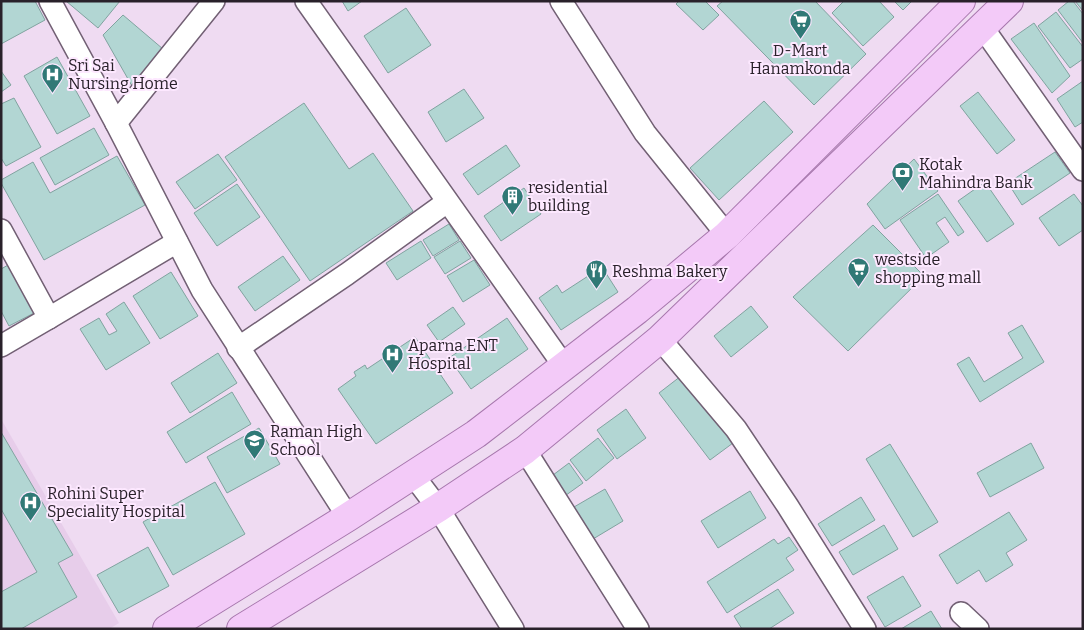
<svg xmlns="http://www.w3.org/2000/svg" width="1084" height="630" font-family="Bitter,serif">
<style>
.built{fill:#e7cdea}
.building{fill:#b2d6d3;stroke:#81a3a0}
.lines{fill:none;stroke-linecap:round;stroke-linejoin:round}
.minor-casing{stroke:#726074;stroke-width:24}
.primary-casing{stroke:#a777ad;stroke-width:30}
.minor{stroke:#fff;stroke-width:21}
.primary{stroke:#f3caf8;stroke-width:28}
.labels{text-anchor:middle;stroke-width:4;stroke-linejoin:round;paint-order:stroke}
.poi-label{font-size:16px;fill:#29212a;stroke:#fde8ff;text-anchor:start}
</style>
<rect width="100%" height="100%" fill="#efdbf2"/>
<path class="built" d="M1,419l118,204 -10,6h-108z"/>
<g class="building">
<path d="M1,1h34l10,19 -44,24z"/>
<path d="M66,1h54l-22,27z"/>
<path d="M342,1h20l-14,10z"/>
<path d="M679,1h26l14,14 -16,15 -27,-26z"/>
<path d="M723,1h92l51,53 -52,51 -97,-99z"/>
<path d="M844,1h35l15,16 -31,29 -31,-33z"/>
<path d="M894,1h18l-9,9z"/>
<path d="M1069,1h4l10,13v29l-25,-33z"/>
<path d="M1075,1h8v10z"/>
<path d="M406,8l25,37 -43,28 -24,-37z"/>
<path d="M1056,12l27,35v12l-13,9 -32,-42z"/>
<path d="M123,15l40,34 -31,37 -29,-51z"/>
<path d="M1034,23l36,53 -18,17 -41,-54z"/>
<path d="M57,57l33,59 -33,18 -33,-58z"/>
<path d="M1,71l10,14 -10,7z"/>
<path d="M1083,81v41l-8,5 -18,-28z"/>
<path d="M464,89l20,29 -38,24 -18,-30z"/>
<path d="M978,92l37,48 -18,14 -37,-48z"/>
<path d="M14,98l27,49 -35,19 -5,-8v-54z"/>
<path d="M764,101l29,31 -74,68 -29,-32z"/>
<path d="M304,103l45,66 24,-16 40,58 -103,70 -85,-124z"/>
<path d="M94,128l15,27 -54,30 -15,-27z"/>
<path d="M506,145l14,21 -42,29 -15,-21z"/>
<path d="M1055,152l15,21 -48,32 -14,-22z"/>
<path d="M218,154l19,26 -42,29 -19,-27z"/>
<path d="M117,156l28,49 -101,55 -43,-77v-3l32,-18 17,31z"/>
<path d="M914,159l24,32 -53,38 -18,-25z"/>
<path d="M985,182l29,42 -27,18 -29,-41z"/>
<path d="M237,184l23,33 -43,29 -23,-33z"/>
<path d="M524,188l17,26 -40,27 -17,-25z"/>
<path d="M938,194l26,38 -6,4 -13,-19 -9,6 13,19 -23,16 -26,-38z"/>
<path d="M1074,194l9,12v24l-24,16 -20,-28z"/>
<path d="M449,224l10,16 -26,16 -10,-16z"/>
<path d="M873,225l51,51 -76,75 -55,-54z"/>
<path d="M421,241l10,17 -34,22 -11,-17z"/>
<path d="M460,241l11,17 -26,16 -11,-17z"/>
<path d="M283,256l17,24 -45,31 -17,-24z"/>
<path d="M474,260l16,25 -27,17 -16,-26z"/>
<path d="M10,264l26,48 -27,14 -8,-15v-42z"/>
<path d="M602,267l16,25 -57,38 -22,-32 18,-13 5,8z"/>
<path d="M171,272l27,44 -38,23 -27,-43z"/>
<path d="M124,302l26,41 -44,27 -26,-41 19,-11 10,17 8,-4 -11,-17z"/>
<path d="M751,306l17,21 -37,30 -17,-21z"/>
<path d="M453,307l12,17 -26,18 -12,-17z"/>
<path d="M507,318l21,31 -57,40 -22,-31z"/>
<path d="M1022,325l22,37 -64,40 -23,-38 12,-7 15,25 39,-24 -15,-25z"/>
<path d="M415,337l38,56 -77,51 -38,-55 18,-13 -2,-4 11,-7 2,4z"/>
<path d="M218,353l19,30 -47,30 -19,-30z"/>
<path d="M681,376l52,67 -23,17 -51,-67z"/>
<path d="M232,392l19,32 -65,39 -19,-31z"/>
<path d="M626,409l20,29 -29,21 -20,-29z"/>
<path d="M259,428l21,36 -53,29 -20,-36z"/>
<path d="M1,432l72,123 -15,8 19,34 -56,32h-20v-37l36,-20 -36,-63z"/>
<path d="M598,438l16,20 -28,23 -16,-21z"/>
<path d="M1031,443l13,25 -54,29 -13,-24z"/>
<path d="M890,444l48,78 -25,15 -47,-78z"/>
<path d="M569,463l14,20 -21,15 -13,-20z"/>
<path d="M215,482l30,52 -72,41 -30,-53z"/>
<path d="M605,489l18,32 -30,18 -19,-32z"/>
<path d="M750,491l16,27 -48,30 -17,-27z"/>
<path d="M861,497l14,23 -43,26 -14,-22z"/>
<path d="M1009,512l18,28 -21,13 7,12 -27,17 -7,-12 -22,14 -18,-29z"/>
<path d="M884,525l14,24 -45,26 -14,-23z"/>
<path d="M789,537l9,13 -12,8 8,12 -67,43 -20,-31 67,-43 4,5z"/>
<path d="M148,547l21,39 -50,27 -22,-38z"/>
<path d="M903,576l18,30 -36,21 -18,-30z"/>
<path d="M778,589l16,24 -25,16h-27l-8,-13z"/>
<path d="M931,611l11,18h-41z"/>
</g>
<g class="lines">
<defs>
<g id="minor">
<path d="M50,1l66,122 86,167 146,227"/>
<path d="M306,1l258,365"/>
<path d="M561,1l84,132 82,102"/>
<path d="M983,28l100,142"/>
<path d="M116,123l98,-122"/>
<path d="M1,230l48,88 128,-76"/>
<path d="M660,339l76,90 51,76 78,124"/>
<path d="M1,346l48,-28"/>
<path d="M238,348l109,-74 100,-72"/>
<path d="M525,450l113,179"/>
<path d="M413,475l25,33 75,121"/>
<path d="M961,613l17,16"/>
</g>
<g id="primary">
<path d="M167,629l181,-112 128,-83 161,-124 90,-75 234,-234"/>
<path d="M241,629l197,-121 87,-58 135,-111 349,-338"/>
</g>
</defs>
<use href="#minor" class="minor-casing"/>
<use href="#primary" class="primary-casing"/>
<use href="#minor" class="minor"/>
<use href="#primary" class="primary"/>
</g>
<defs>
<symbol id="supermarket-pin" viewBox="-11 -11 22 30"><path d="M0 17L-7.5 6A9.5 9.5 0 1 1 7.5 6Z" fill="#307976" stroke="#fde8ff"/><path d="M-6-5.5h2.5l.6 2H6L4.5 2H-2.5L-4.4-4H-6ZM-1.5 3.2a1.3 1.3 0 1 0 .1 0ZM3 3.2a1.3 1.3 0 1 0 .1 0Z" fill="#fff"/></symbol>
<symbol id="hospital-pin" viewBox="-11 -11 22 30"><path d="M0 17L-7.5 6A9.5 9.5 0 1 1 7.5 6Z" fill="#307976" stroke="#fde8ff"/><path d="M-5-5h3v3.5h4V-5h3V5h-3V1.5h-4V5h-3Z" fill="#fff"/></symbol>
<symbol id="bank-pin" viewBox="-11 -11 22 30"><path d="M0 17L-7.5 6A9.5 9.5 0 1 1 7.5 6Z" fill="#307976" stroke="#fde8ff"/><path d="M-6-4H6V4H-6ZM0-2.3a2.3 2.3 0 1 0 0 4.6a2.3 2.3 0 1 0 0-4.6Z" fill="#fff"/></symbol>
<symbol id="building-pin" viewBox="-11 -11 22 30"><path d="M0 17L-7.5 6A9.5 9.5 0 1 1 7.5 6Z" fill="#307976" stroke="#fde8ff"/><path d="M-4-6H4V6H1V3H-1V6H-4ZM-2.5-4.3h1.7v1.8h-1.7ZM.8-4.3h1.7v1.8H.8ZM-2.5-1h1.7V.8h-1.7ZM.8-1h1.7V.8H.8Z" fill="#fff"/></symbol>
<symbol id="restaurant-pin" viewBox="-11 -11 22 30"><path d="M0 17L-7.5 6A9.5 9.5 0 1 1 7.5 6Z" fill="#307976" stroke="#fde8ff"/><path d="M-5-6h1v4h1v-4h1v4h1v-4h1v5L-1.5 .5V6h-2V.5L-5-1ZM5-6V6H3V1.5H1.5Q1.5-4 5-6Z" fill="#fff"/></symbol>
<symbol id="school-pin" viewBox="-11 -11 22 30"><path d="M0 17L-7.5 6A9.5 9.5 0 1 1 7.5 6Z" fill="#307976" stroke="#fde8ff"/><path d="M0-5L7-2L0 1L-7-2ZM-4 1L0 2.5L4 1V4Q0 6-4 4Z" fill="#fff"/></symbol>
</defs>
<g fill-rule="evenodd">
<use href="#supermarket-pin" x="788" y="8" width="25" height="34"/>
<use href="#hospital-pin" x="40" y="62" width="25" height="34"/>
<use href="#bank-pin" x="890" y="160" width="25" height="34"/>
<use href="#building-pin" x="500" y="184" width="25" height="34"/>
<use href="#supermarket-pin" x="846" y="256" width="25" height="34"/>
<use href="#restaurant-pin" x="584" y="258" width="25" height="34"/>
<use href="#hospital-pin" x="380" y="342" width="25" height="34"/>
<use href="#school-pin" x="242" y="428" width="25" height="34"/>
<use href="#hospital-pin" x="18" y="490" width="25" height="34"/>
</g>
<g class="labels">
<g class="poi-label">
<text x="800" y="56" text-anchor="middle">D-Mart<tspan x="800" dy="18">Hanamkonda</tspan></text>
<text x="68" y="71">Sri Sai<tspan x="68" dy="18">Nursing Home</tspan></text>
<text x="919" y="170">Kotak<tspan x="919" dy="18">Mahindra Bank</tspan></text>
<text x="528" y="193">residential<tspan x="528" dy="18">building</tspan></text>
<text x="875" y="265">westside<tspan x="875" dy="18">shopping mall</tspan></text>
<text x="612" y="277">Reshma Bakery</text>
<text x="408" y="351">Aparna ENT<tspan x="408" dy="18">Hospital</tspan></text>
<text x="270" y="437">Raman High<tspan x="270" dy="18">School</tspan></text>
<text x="47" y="499">Rohini Super<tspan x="47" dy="18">Speciality Hospital</tspan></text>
</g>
</g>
<rect width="1084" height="630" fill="none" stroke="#29212a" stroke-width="5"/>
</svg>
